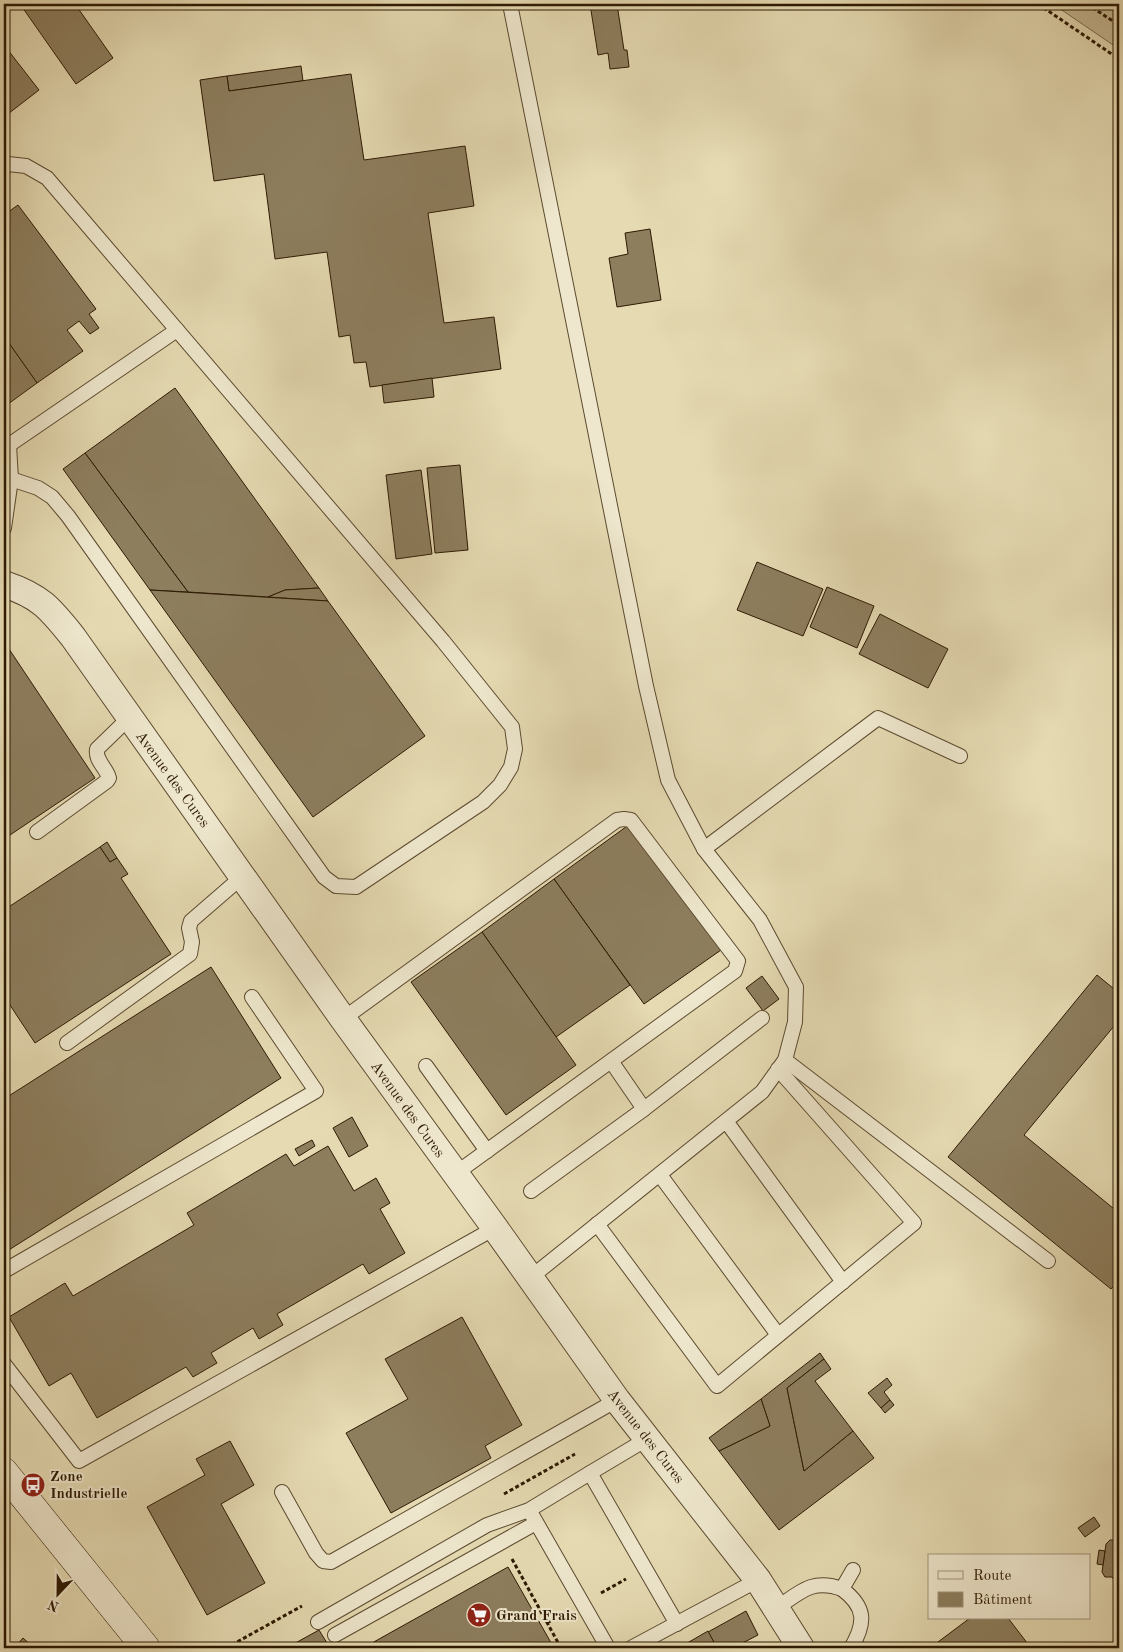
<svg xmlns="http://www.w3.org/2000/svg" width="1123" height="1652" font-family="'Old Standard TT',serif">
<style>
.green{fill:#c6b994;stroke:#7a6a4c}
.building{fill:#8d7e5e;stroke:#2e1a03}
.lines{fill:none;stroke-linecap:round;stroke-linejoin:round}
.service-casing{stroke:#5c4a2f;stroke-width:16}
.minor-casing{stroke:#5c4a2f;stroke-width:28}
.secondary-casing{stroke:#2e1a03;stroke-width:29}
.path{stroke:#2e1a03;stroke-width:3;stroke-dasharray:4 2.5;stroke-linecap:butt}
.service{stroke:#eee7cd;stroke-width:14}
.minor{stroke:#eee7cd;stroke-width:26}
.secondary{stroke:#eee7cd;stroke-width:28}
.labels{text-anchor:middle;stroke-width:4;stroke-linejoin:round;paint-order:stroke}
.street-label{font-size:15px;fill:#2e1a03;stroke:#eee7cd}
.poi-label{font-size:15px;font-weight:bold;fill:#2e1a03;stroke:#eee7cd;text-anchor:start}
</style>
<rect width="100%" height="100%" fill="#e5dab2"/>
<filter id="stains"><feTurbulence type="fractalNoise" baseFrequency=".004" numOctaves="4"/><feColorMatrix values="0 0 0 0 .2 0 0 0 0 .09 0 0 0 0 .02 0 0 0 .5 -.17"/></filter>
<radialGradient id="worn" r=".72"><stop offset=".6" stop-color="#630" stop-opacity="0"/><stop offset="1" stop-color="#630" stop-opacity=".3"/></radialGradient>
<path class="green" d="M1053,4h66v45z"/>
<g class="building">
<path d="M20,4h55l38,54 -37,26z"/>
<path d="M590,4h27l7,46h3l2,17 -19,2 -2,-16 -10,2z"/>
<path d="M4,45l35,45 -35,27z"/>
<path d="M301,66l2,15 -74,10 -2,-15z"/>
<path d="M351,74l13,86 101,-14 9,60 -46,7 16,110 50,-6 7,52 -131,18 -4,-25 -12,1 -4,-28 -11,2 -12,-85 -52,7 -11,-85 -50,7 -14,-101 27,-4 2,15z"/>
<path d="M18,205l78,104 -7,5 10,14 -9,6 -11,-13 -12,9 16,21 -46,32 -33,-47v-121z"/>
<path d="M650,229l11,71 -44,7 -8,-49 19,-4 -3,-21z"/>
<path d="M4,336l33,47 -33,24z"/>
<path d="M432,378l2,19 -50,6 -2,-18z"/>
<path d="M175,388l144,200 -34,2 -17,7 -80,-5 -103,-139z"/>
<path d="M85,453l103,139 -38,-2 -87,-121z"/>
<path d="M460,465l8,85 -33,3 -8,-85z"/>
<path d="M421,470l11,84 -36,5 -10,-84z"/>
<path d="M757,562l66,27 -20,47 -66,-26z"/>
<path d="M827,587l47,19 -17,42 -47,-21z"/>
<path d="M319,588l9,13 -60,-4 17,-7z"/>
<path d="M150,590l178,11 97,135 -112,81z"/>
<path d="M880,614l68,35 -20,39 -69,-34z"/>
<path d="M9,649l86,129 -91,61v-186z"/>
<path d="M630,824l91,126 -77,54 -90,-125z"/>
<path d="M107,842l10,16 -7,4 -10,-15z"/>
<path d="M100,847l10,15 7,-4 11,16 -7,4 50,76 -136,89 -31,-47v-86z"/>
<path d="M554,879l76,106 -74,52 -74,-105z"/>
<path d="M482,932l94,133 -70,50 -95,-133z"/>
<path d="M211,967l70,111 -277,175v-154z"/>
<path d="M1097,975l22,18v27l-95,115 95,78v67l-8,9 -163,-132z"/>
<path d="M762,976l17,23 -16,12 -17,-23z"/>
<path d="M352,1117l16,29 -19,11 -16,-29z"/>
<path d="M312,1140l3,6 -16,10 -4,-7z"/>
<path d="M328,1146l26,45 22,-13 14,25 -10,6 25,44 -36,21 -6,-10 -86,50 6,11 -24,14 -6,-11 -42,25 6,10 -24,14 -7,-10 -89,51 -26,-45 -22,13 -40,-69 56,-34 8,13 121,-71 -7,-12 99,-59 8,12z"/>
<path d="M462,1317l60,108 -37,21 6,12 -100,55 -45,-80 62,-34 -23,-40z"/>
<path d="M820,1353l4,6 -37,29 17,83 49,-40 21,27 -95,72 -60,-79 51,-25 -9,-27z"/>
<path d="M824,1359l7,10 -16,12 38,50 -49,40 -17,-83z"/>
<path d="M887,1378l5,7 -8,7 6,8 -9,8 -13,-15z"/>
<path d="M761,1399l9,27 -51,25 -10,-13z"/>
<path d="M890,1400l4,5 -9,8 -4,-5z"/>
<path d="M230,1441l24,44 -33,19 44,79 -58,32 -60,-108 58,-32 -9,-16z"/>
<path d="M1094,1517l6,9 -15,11 -7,-9z"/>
<path d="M1110,1540h9v47l-7,-10h-7l-3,-5 4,-28z"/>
<path d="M1099,1550l6,1 -2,14 -6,-1z"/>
<path d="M508,1567l46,81h-191z"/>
<path d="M746,1611l12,24 -25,13h-16l-9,-16z"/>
<path d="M970,1618h38l23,30h-101z"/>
<path d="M319,1630l11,18h-39l-1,-2z"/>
<path d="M708,1631l9,17h-34l-1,-2z"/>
<path d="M23,1638l11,10h-20z"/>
</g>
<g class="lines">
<defs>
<g id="service">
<path d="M510,4l136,682 22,94 36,69 56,71 36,67 -1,35 -10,38 -23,32 -232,186"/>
<path d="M4,168l4,-4 18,2 21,12 396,463 69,86 3,22 -4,18 -11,18 -17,17 -127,85 -20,-1 -12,-9 -256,-361 -16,-19 -14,-9 -27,-9"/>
<path d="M9,445l168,-115"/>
<path d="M4,448l5,-3 2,34 -7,49"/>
<path d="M37,832l70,-51 2,-3c-3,-11 -14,-17 -12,-29l32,-31"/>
<path d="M704,849l174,-131 82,38"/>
<path d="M343,1019l274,-199 7,-1 7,1 107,141 -3,10 -280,203"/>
<path d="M67,1043l123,-89 2,-12 -3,-14 2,-7 52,-45"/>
<path d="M785,1060l263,201"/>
<path d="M611,1061l33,48"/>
<path d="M426,1066l61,85"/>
<path d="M726,1121l117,161"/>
<path d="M660,1175l118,160"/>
<path d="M531,1191l113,-82 118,-91"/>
<path d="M597,1224l120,162 197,-163 -136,-154"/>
<path d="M4,1271l312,-180 -64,-94"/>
<path d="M4,1364l75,97 416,-233"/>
<path d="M647,1439l-57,34 87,151"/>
<path d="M282,1492l34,61 7,8 8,1 286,-162"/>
<path d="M532,1515l76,133"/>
<path d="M842,1589c24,18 24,34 9,59"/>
<path d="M777,1608c23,-16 36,-30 65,-19l11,-19"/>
<path d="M318,1622l169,-97 42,-15 61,-37"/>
<path d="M335,1635l201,-112"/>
<path d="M631,1648l127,-68"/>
</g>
<path id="minor" d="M4,584c36,12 46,24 69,53l270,382 152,209 122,172 141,180 43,68"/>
<path id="secondary" d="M4,1472l142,176"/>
</defs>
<use href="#service" class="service-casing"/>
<use href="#minor" class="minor-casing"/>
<use href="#secondary" class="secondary-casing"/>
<g class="path">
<path d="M1038,4l81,55"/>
<path d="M1087,4l32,21"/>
<path d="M504,1494l71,-40"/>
<path d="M512,1559l49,89"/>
<path d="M601,1593l25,-14"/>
<path d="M547,1623l18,-10"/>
<path d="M226,1648l76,-42"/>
</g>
<use href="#service" class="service"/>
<use href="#minor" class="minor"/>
<use href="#secondary" class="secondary"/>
</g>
<defs>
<symbol id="bus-disc" viewBox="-11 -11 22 22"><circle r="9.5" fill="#8f2418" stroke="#eee7cd"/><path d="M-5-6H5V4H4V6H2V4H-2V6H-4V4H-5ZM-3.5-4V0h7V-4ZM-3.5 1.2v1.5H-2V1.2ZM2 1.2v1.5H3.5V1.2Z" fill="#fff"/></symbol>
<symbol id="supermarket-disc" viewBox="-11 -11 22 22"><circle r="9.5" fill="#8f2418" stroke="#eee7cd"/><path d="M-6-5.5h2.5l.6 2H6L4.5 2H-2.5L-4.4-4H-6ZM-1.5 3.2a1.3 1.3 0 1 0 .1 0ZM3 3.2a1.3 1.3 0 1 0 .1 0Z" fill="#fff"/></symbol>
</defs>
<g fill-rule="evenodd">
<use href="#bus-disc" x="19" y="1471" width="28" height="28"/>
<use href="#supermarket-disc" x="465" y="1601" width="28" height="28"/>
</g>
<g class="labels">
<g class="street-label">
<text transform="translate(173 779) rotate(54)" y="5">Avenue des Cures</text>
<text transform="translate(408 1109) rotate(54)" y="5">Avenue des Cures</text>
<text transform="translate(646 1436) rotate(52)" y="5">Avenue des Cures</text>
</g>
<g class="poi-label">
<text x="50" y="1481">Zone<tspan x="50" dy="17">Industrielle</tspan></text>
<text x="496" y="1620">Grand Frais</text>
</g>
</g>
<rect width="1123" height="1652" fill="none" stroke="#e5dab2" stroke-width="20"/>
<rect x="5" y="5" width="1113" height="1642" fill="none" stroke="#2e1a03" stroke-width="2.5"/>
<rect x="10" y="10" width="1103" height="1632" fill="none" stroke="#2e1a03"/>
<rect x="928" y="1554" width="162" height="65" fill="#eee7cd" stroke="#a1957c"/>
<rect x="938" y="1571" width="25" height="8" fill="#eee7cd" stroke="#a1957c"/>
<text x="973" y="1580" font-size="15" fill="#2e1a03">Route</text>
<rect x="938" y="1592" width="25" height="15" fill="#8d7e5e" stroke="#a1957c"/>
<text x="973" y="1604" font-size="15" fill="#2e1a03">Bâtiment</text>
<g transform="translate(58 1594) rotate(202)" stroke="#eee7cd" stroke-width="4" paint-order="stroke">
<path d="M0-4L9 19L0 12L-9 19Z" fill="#2e1a03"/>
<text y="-8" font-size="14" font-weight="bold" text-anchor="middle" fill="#2e1a03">N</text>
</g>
<rect width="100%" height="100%" filter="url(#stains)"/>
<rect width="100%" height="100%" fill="url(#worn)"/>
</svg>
